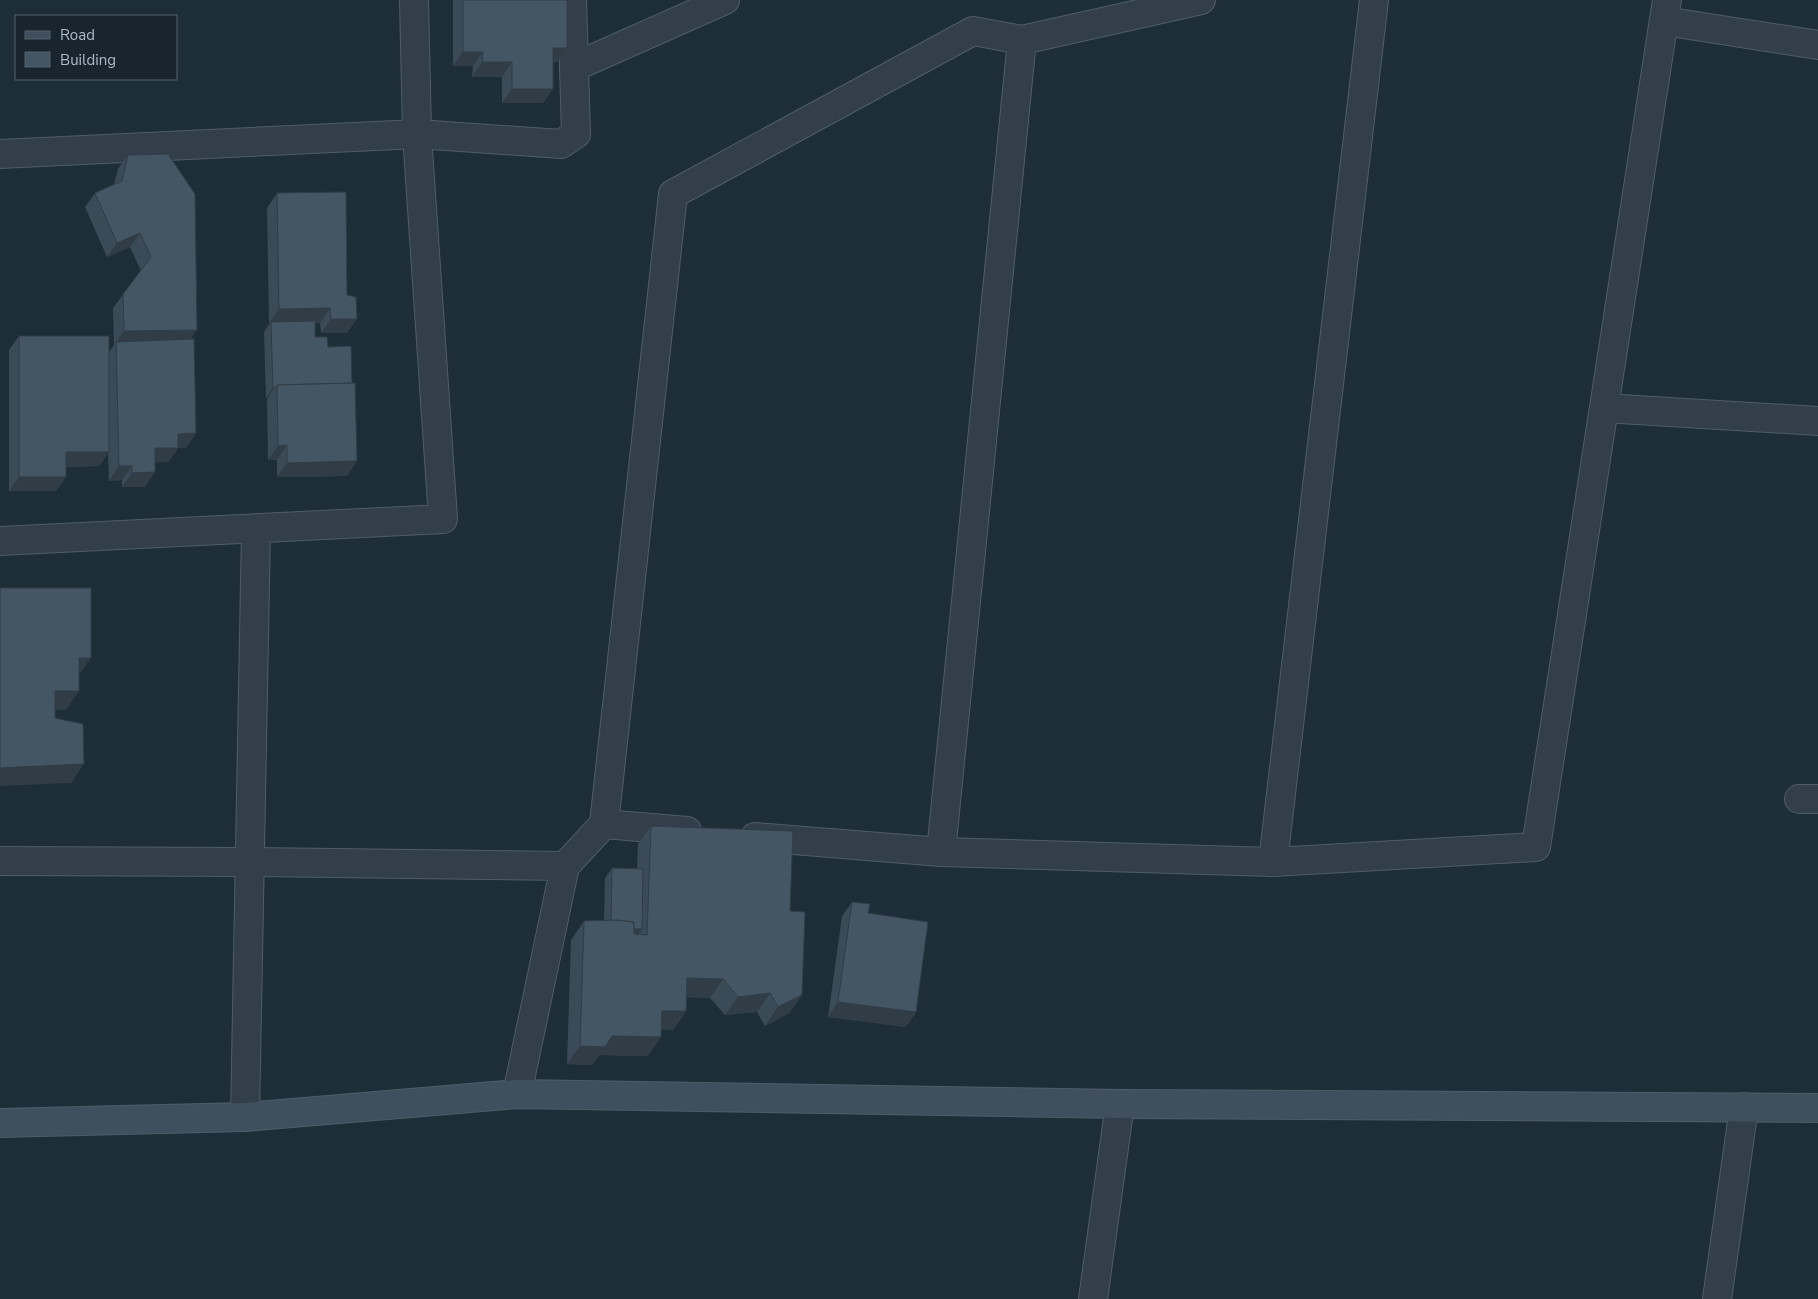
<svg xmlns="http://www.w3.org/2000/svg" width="1818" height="1299" font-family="'Nunito Sans',sans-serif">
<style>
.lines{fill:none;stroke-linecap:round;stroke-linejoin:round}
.minor-casing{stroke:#4f5d68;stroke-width:30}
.secondary-casing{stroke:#4f5d68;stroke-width:30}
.minor{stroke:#323f4a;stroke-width:28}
.secondary{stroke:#3f4f5d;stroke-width:28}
.wall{fill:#3a4a56}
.shaded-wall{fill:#303c46}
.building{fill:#445664;stroke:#303c46}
</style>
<rect width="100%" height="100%" fill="#1e2e39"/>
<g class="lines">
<defs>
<g id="minor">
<path d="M1664,21l154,24"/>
<path d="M574,67l151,-67"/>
<path d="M0,154l417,-20 144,10 15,-10 -4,-134"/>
<path d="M1604,408l214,13"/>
<path d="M0,541l443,-22 -26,-385 -3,-134"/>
<path d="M1799,799h19"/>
<path d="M604,824l83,7"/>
<path d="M755,837l186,15 332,10 263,-15 131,-847"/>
<path d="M941,852l81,-812"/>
<path d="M0,861l250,1 315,4"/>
<path d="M1273,862l101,-862"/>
<path d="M517,1094l48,-228 39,-42 69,-630 300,-163 49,9 179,-40"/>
<path d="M245,1117l11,-588"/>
<path d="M1093,1299l27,-195"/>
<path d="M1717,1299l27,-192"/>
</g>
<path id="secondary" d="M0,1123l245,-6 272,-23 603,10 698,4"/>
</defs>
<use href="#minor" class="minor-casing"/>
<use href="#secondary" class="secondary-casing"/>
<use href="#minor" class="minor"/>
<use href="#secondary" class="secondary"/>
</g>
<g class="wall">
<path d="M453,0h114l-10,62h-4l-10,41h-41v-26h-30l1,-11h-20z"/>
<path d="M128,155l62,185 6,93 -10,15h-8l-10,14h-13l-10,25h-23v-7l-13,1 -1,-29 -9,14 -33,1v10l-10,14h-47v-141l10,-14 90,16 5,-7 -1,-37 28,-37 -11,-24 -23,10 -22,-50 10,-14 19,-9 4,-15z"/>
<path d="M277,193l70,140h-26l-1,-10h-5v14l13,10 19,129 -70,1v-17h-9l-1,-61 1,-1h-2l-2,-66 6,-9h-1l-2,-115z"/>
<path d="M651,826l139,85 12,84 -13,18 -24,13 -8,-14 -32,3 -15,-17 -23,-1 -1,14 -13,19h-12l-13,26 -49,-1 -7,10 -25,-1 4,-124 13,-19 20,-1 1,-42 7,-10h25l1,-24z"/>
<path d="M852,902l16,11 48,99 -10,15 -78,-10 14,-101z"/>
</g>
<g class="shaded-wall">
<path d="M553,48h14l-10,14h-14z"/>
<path d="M463,52h20l-10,14h-20z"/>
<path d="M482,62h30l-10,15h-30z"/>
<path d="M512,89h41l-10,14h-41z"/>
<path d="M140,233l-10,14 -23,10 10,-14z"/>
<path d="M330,308l-10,15h-51l10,-14z"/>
<path d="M331,319h26l-10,14h-26z"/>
<path d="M197,330l-10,15 -71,-2 8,-12z"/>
<path d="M273,388h1l-6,10h-2z"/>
<path d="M196,433l-10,15h-8l-10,14 -23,1 10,-15 23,-14z"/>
<path d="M287,445l-10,15h-9l10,-14z"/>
<path d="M66,452h43l-10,14 -43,1z"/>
<path d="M357,461l-10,15 -70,1 10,-14z"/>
<path d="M119,466h13l-10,14 -13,1z"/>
<path d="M155,472l-10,15h-23l10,-14z"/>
<path d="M19,477h47l-10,14h-47z"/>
<path d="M79,658h12l-13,18z"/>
<path d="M55,691h24l-13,19h-24z"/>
<path d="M84,764l-13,19 -71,3v-18z"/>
<path d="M610,928l32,1 -7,10z"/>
<path d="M687,978l36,1 -13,19 -36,-1z"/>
<path d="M770,993l-13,19 -32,3 13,-18z"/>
<path d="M802,995l-13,18 -24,13 13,-19z"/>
<path d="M838,1002l78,10 -10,15 -78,-10z"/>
<path d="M662,1011h24l-13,19h-24z"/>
<path d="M612,1036l49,1 -13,19 -49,-1 -7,10 -25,-1 13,-18z"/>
</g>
<g class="building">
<path d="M463,0h104v48h-14v41h-41v-27h-30l1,-10h-20z"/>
<path d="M168,154l27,40 2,136 -73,1 -1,-37 28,-37 -11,-24 -23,10 -22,-50 27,-12 6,-26z"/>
<path d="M346,192l1,103 9,2 1,22h-26l-1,-11 -51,1 -2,-116z"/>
<path d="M315,321v16h12l1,10 23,-1 1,37 -75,2 -3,3h-1l-2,-66z"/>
<path d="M19,336h90v116h-43v25h-47z"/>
<path d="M194,339l2,94 -18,1v14h-23v24l-23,1v-7h-13l-3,-124z"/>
<path d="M355,383l2,78 -70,2v-18l-9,1 -1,-61z"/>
<path d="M0,588h91v70h-12v33h-24v27l28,6 1,40 -84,4z"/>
<path d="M651,826l142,5 -3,80 15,1 -3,83 -24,12 -8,-14 -32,4 -15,-18 -36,-1 -1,33h-24l-1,26 -49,-1 -7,11 -25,-1 4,-125 33,-1 17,2v12l13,1z"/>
<path d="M612,868l31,1 -1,60h-8v-7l-17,-2h-6z"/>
<path d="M852,902l18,2 -2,9 60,9 -12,90 -78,-10z"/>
</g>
<rect x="15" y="15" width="162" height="65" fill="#18242e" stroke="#53606b"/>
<rect x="25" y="31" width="25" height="8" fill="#3f4f5d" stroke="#53606b"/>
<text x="60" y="40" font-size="15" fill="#acbac7">Road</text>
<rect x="25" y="52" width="25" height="15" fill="#445664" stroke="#53606b"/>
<text x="60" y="65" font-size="15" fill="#acbac7">Building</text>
</svg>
